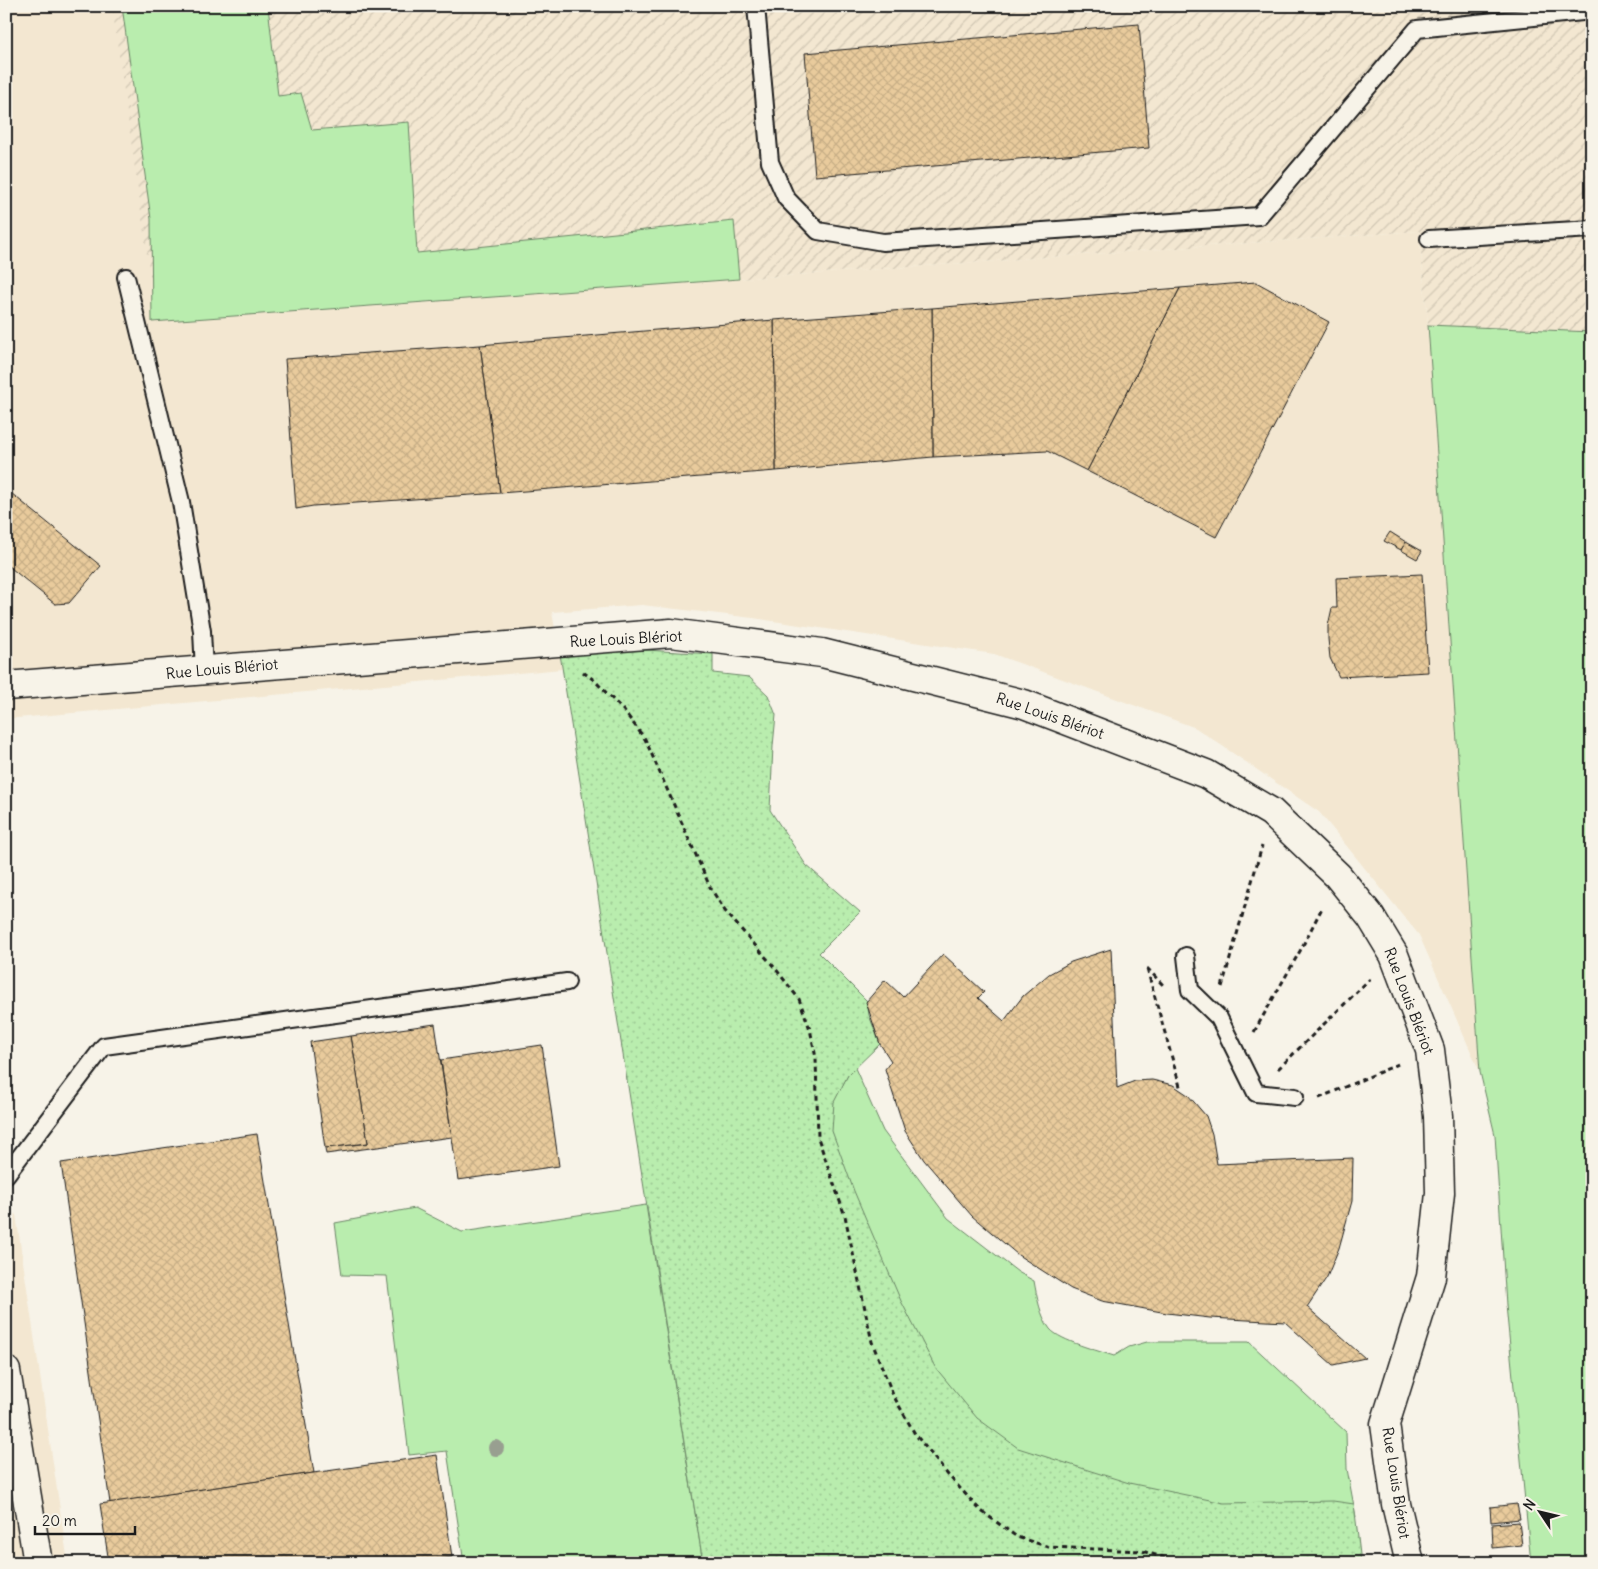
<svg xmlns="http://www.w3.org/2000/svg" width="1598" height="1569" font-family="Delius,sans-serif">
<style>
.built{fill:#f3e7d1}
.industrial{fill:url(#industrial-furrows)}
.green{fill:#b9edae;stroke:#6a8465}
.park{fill:url(#park-dots);stroke:#6a8465}
.building{fill:url(#building-cross-hatch);stroke:#1c1c1c}
.lines{fill:none;stroke-linecap:round;stroke-linejoin:round}
.service-casing{stroke:#1c1c1c;stroke-width:20}
.minor-casing{stroke:#1c1c1c;stroke-width:31}
.path{stroke:#1c1c1c;stroke-width:3;stroke-dasharray:5 4;stroke-linecap:butt}
.service{stroke:#f7f3e8;stroke-width:16}
.minor{stroke:#f7f3e8;stroke-width:28}
.tree{fill:#989f90}
.labels{text-anchor:middle;stroke-width:5;stroke-linejoin:round;paint-order:stroke}
.street-label{font-size:15px;fill:#1c1c1c;stroke:#f7f3e8}
</style>
<defs>
<pattern id="industrial-furrows" width="10" height="10" patternUnits="userSpaceOnUse" patternTransform="scale(1.25)"><rect width="10" height="10" fill="#f3e7d1"/><path d="M-1 1l2-2M0 10L10 0M9 11l2-2" fill="none" stroke="#d0c6b3"/></pattern>
<pattern id="park-dots" width="8" height="8" patternUnits="userSpaceOnUse" patternTransform="scale(1.25)"><rect width="8" height="8" fill="#b9edae"/><path d="M2 2h.1M6 6h.1" fill="none" stroke="#9ecb95" stroke-width="1.8" stroke-linecap="round"/></pattern>
<pattern id="building-cross-hatch" width="8" height="8" patternUnits="userSpaceOnUse" patternTransform="scale(1.25)"><rect width="8" height="8" fill="#e9cb9c"/><path d="M0 0l8 8M0 8l8-8" fill="none" stroke="#c7ae86"/></pattern>
</defs>
<rect width="100%" height="100%" fill="#f7f3e8"/>
<filter id="ink" filterUnits="userSpaceOnUse"><feTurbulence type="fractalNoise" baseFrequency=".02" numOctaves="2"/><feDisplacementMap in="SourceGraphic" scale="10" xChannelSelector="R" yChannelSelector="G"/><feConvolveMatrix kernelMatrix="1 2 1 2 8 2 1 2 1" color-interpolation-filters="sRGB"/></filter>
<g filter="url(#ink)">
<g class="built">
<path d="M6,6h116l29,213 2,103 586,-43 680,-48 9,94 52,747 -61,-137 -100,-123 -123,-84 -202,-74 -241,-36 -111,-13 -90,7 10,57 -556,50z"/>
<path d="M6,1209l10,6 52,348h-62z"/>
</g>
<path class="industrial" d="M112,6h1480v326l-164,-7 -9,-94 -680,48 -587,43v-32z"/>
<g class="green">
<path d="M122,6h146l10,90 23,-3 11,37 97,-8 8,131 317,-32 5,58 -587,43 -1,-103z"/>
<path d="M1428,325l164,7v1231h-61l-25,-258 -11,-170 -15,-63z"/>
<path d="M855,1068l28,63 65,87 70,54 16,9c3,16 6,35 16,48 10,12 49,22 64,27l15,-9 18,-5h102l97,90 1,37 9,48 -182,24 -248,-140 -102,-282 24,-44z"/>
<path d="M646,1205l57,358h-239l-17,-112 -38,4 -22,-179 -45,-1 -7,-52 80,-15 47,24z"/>
</g>
<path class="park" d="M645,650l68,4v19l36,4 19,18 8,20 -3,31 -3,64 36,55 54,47 -41,41 48,48 2,14 11,29 -32,31 -14,27 -2,29 22,60 47,110 34,66 42,51 41,30 111,35 95,20 109,-2 21,3 7,59h-658l-143,-909z"/>
<g class="building">
<path d="M1139,24l10,124 -334,28 -10,-123z"/>
<path d="M1256,282l73,40 -113,215 -129,-66 93,-183z"/>
<path d="M1180,288l-93,183 -40,-20 -114,6 -1,-149z"/>
<path d="M932,308l1,149 -157,14 -2,-151z"/>
<path d="M774,320l2,151 -276,22 -20,-148z"/>
<path d="M480,345l20,148 -187,13 -17,3 -11,-150z"/>
<path d="M6,489l95,77 -32,37 -14,1 -49,-40z"/>
<path d="M1390,532l16,10 -5,8 -17,-9z"/>
<path d="M1406,542l16,9 -5,8 -16,-9z"/>
<path d="M1422,574l6,98 -89,5 -9,-19 -2,-19v-13l4,-18h5l-1,-30z"/>
<path d="M1111,949l6,139 18,-7 17,-1 21,5 15,10 18,21 6,18 5,30 136,-6 -1,43 -13,47 -12,29 -20,30 58,51 -32,7 -48,-43 -75,-4 -43,-5 -65,-12 -31,-12 -53,-34 -46,-39 -48,-56 -19,-29 -20,-62 6,-8 -11,-17 -14,-42 19,-22 18,17 40,-43 41,38 -6,6 26,23 19,-25 26,-22 22,-12z"/>
<path d="M435,1024l17,113 -126,17 -1,-6 43,-5 -17,-107z"/>
<path d="M351,1036l17,107 -43,5 -15,-106z"/>
<path d="M542,1045l17,121 -101,14 -17,-120z"/>
<path d="M257,1134l57,339 -204,30 -49,-340z"/>
<path d="M437,1455l15,102 -37,6h-306l-9,-59z"/>
<path d="M1517,1504l3,15 -29,3 -1,-15z"/>
<path d="M1519,1522l3,23 -29,3 -1,-24z"/>
</g>
<g class="lines">
<defs>
<g id="service">
<path d="M756,6l14,156 16,36 32,33 65,11 376,-26 158,-187 175,-18"/>
<path d="M1429,239l163,-10"/>
<path d="M126,277l55,225 21,129 2,40"/>
<path d="M1186,956l4,34 29,28 37,75 39,4"/>
<path d="M6,1175l98,-129 463,-64"/>
</g>
<g id="minor">
<path d="M6,686l665,-53 151,20 202,51 182,70 65,38 67,64 33,41 23,38 36,95 8,66 2,77 -9,84 -46,147 11,80 14,59"/>
<path d="M6,1371l32,192"/>
</g>
</defs>
<use href="#service" class="service-casing"/>
<use href="#minor" class="minor-casing"/>
<g class="path">
<path d="M583,672l11,8 30,31 21,28 65,148 15,24 50,57 24,31 11,30 6,29 2,80 27,78 27,126 21,53 22,39 33,41 32,35 37,27 32,10 93,4 41,12"/>
<path d="M1147,968l16,17"/>
<path d="M1147,969l34,121"/>
<path d="M1222,987l40,-141"/>
<path d="M1254,1032l46,-81 23,-45"/>
<path d="M1278,1069l92,-90"/>
<path d="M1319,1098l82,-35"/>
</g>
<use href="#service" class="service"/>
<use href="#minor" class="minor"/>
</g>
<circle class="tree" cx="496" cy="1448" r="8"/>
</g>
<g class="labels">
<g class="street-label">
<text transform="translate(626 639) rotate(-3)" y="5">Rue Louis Blériot</text>
<text transform="translate(222 669) rotate(-5)" y="5">Rue Louis Blériot</text>
<text transform="translate(1050 716) rotate(19)" y="5">Rue Louis Blériot</text>
<text transform="translate(1409 1001) rotate(69)" y="5">Rue Louis Blériot</text>
<text transform="translate(1396 1483) rotate(81)" y="5">Rue Louis Blériot</text>
</g>
</g>
<rect width="1598" height="1569" fill="none" stroke="#f7f3e8" stroke-width="25"/>
<rect x="12" y="12" width="1573" height="1544" fill="none" stroke="#1c1c1c" stroke-width="2" filter="url(#ink)"/>
<g transform="translate(1540 1512) rotate(305)" stroke="#f7f3e8" stroke-width="4" paint-order="stroke">
<path d="M0-4L9 19L0 12L-9 19Z" fill="#1c1c1c"/>
<text y="-8" font-size="14" font-weight="bold" text-anchor="middle" fill="#1c1c1c">N</text>
</g>
<path d="M35 1526v8h100v-8" fill="none" stroke="#1c1c1c" stroke-width="2.5"/>
<text x="42" y="1526" font-size="15" fill="#1c1c1c" stroke="#f7f3e8" stroke-width="4" paint-order="stroke">20 m</text>
</svg>
